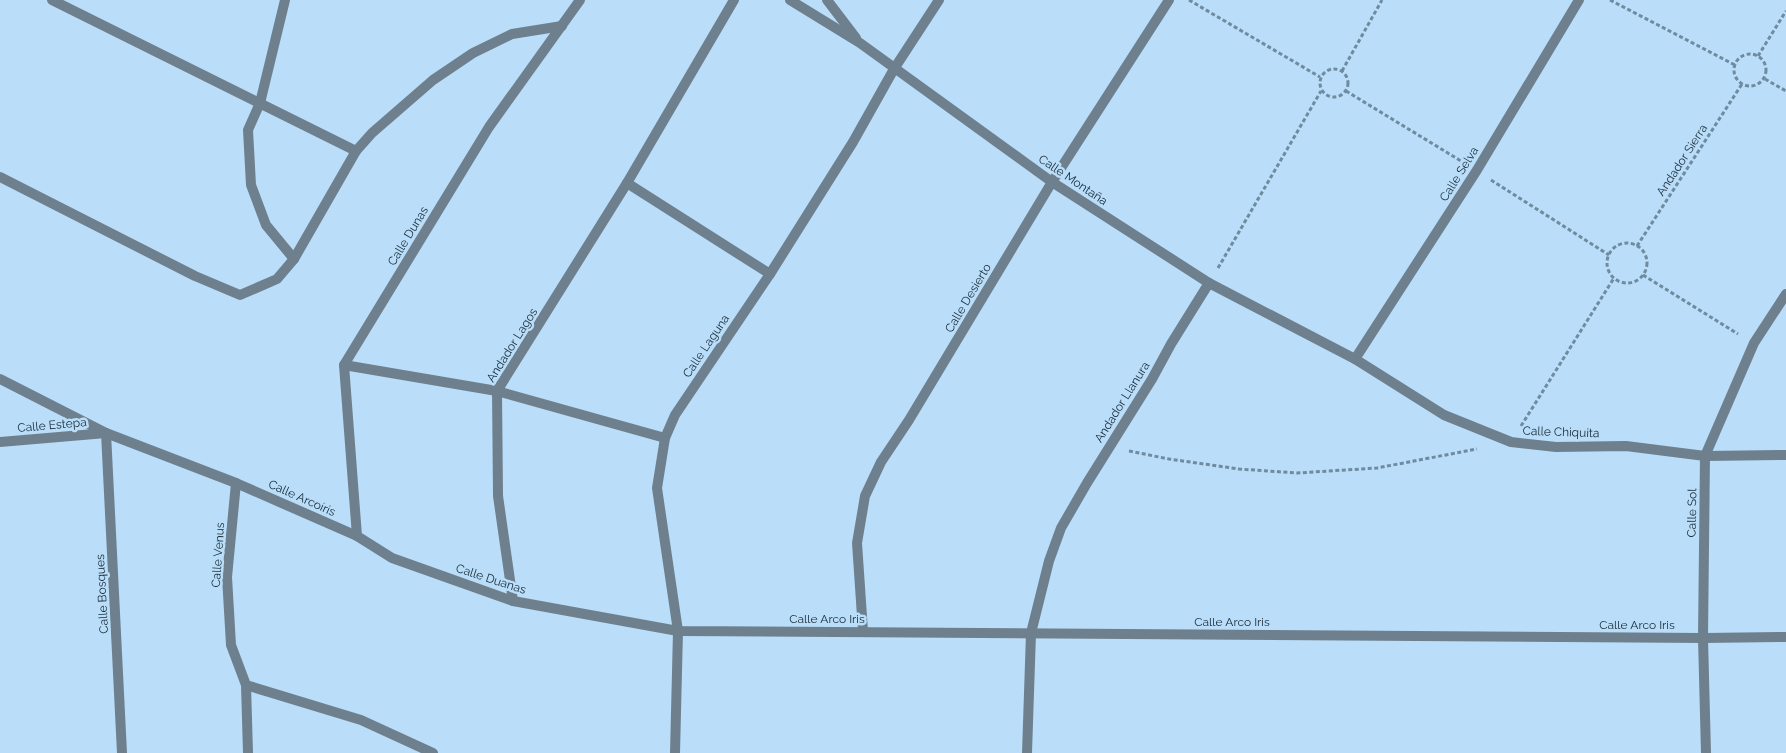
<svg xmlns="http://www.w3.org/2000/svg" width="1786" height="753" font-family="Raleway,sans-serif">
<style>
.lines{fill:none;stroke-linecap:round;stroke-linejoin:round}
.path{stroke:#6f8b9f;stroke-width:3;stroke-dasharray:4 2.5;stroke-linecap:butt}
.street{stroke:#6e808e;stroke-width:10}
.labels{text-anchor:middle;stroke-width:5;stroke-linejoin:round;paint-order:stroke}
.street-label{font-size:12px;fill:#192b38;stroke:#badef9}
</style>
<rect width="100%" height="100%" fill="#badef9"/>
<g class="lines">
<g class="path">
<path d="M1189,0l131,77"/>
<path d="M1610,0l125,65"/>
<circle cx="1750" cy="70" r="16"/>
<path d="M1758,56l28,-45"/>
<circle cx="1334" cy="83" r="14"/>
<path d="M1342,71l40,-71"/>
<path d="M1765,79l21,12"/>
<path d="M1346,91l115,70"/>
<path d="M1491,180l118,75"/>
<circle cx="1627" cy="263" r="20"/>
<path d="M1637,246l105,-162"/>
<path d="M1218,268l103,-177"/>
<path d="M1643,275l95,59"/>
<path d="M1521,426l93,-148"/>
<path d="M1129,451l40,8 70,10 58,4 80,-5 100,-19"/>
</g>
<g class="street">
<path d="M52,0l304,151"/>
<path d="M285,0l-25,103 -12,27 3,55 15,40 28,34"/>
<path d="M580,0l-91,127 -145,238 13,171 35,22 121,43 165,30 1025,7 83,-1"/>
<path d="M790,0l70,43 192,139 157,101 146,76 89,56 67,27 45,5 70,-1 79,10 81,-1"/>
<path d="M827,0l29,38"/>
<path d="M0,177l195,99 45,19 37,-16 17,-20 62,-108 16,-18 61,-53 40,-27 39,-19 50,-8"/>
<path d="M627,183l143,91"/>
<path d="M1355,359l122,-189 102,-170"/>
<path d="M344,365l153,26 168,47"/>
<path d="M0,379l106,54 130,50 121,53"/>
<path d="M0,442l106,-9 16,320"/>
<path d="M236,483l-9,94 4,68 15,40 115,35 72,33"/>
<path d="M513,601l-15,-105 -1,-105 130,-208 107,-183"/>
<path d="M863,631l-6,-88 8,-47 16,-34 28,-42 143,-238 117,-182"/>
<path d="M246,685l2,68"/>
<path d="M675,753l3,-122 -21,-143 8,-50 10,-23 95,-141 83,-132 41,-73 45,-69"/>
<path d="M1027,753l4,-120 18,-72 12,-33 26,-45 65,-104 19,-35 38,-61"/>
<path d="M1706,753l-3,-115 2,-182 49,-113 32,-49"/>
</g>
</g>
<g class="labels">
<g class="street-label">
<text transform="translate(1682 160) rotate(-57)" y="4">Andador Sierra</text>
<text transform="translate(1459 174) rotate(-58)" y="4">Calle Selva</text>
<text transform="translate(1073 180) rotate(34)" y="4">Calle Montaña</text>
<text transform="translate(408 236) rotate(-59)" y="4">Calle Dunas</text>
<text transform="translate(968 298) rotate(-59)" y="4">Calle Desierto</text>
<text transform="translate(512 345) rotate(-58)" y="4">Andador Lagos</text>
<text transform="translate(706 346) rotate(-56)" y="4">Calle Laguna</text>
<text transform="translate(1122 402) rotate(-58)" y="4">Andador Llanura</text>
<text transform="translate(52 425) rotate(-5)" y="4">Calle Estepa</text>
<text transform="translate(1561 432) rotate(2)" y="4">Calle Chiquita</text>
<text transform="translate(302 498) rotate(24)" y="4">Calle Arcoíris</text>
<text transform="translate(1692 513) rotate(-89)" y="4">Calle Sol</text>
<text transform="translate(218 555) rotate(-86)" y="4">Calle Venus</text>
<text transform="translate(491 579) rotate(18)" y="4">Calle Duanas</text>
<text transform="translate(102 594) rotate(-93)" y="4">Calle Bosques</text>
<text x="827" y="623">Calle Arco Iris</text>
<text x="1232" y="626">Calle Arco Iris</text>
<text x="1637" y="629">Calle Arco Iris</text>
</g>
</g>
</svg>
